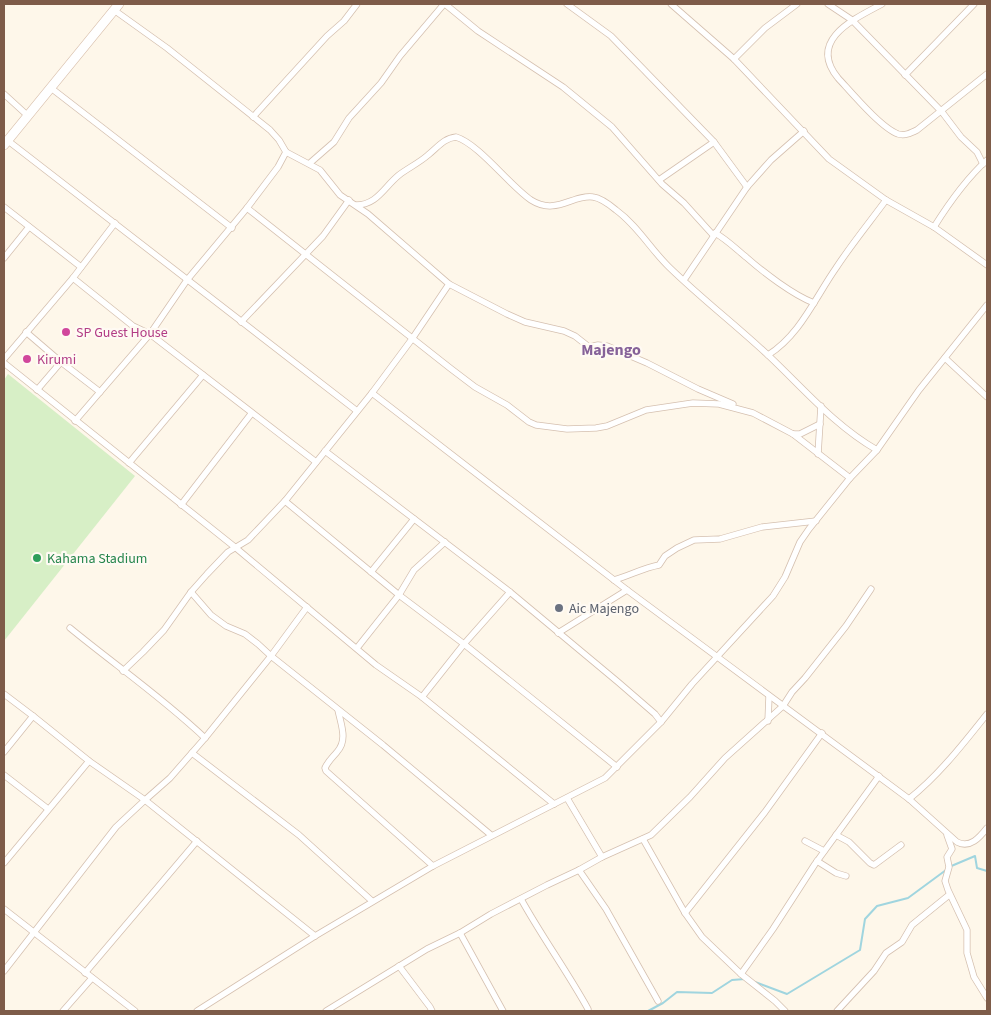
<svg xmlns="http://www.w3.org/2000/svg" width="991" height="1015" font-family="'Source Sans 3',sans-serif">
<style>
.green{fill:#d7efc6}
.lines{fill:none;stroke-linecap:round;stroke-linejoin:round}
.stream{stroke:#a0d5df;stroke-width:2}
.street-casing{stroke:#d5c0b0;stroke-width:7}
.secondary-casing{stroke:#d9c0ad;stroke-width:10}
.street{stroke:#fff;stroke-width:5.5}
.secondary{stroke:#fff;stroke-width:9}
.hotel-dot{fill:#d1479c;stroke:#fffaf3;stroke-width:2}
.leisure-dot{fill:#2e9e5b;stroke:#fffaf3;stroke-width:2}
.worship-dot{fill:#6b7280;stroke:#fffaf3;stroke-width:2}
.labels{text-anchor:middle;stroke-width:4.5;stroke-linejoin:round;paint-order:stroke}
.hotel-label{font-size:14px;fill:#b23c85;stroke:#fffaf3;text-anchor:start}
.leisure-label{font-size:14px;fill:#27864d;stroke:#fffaf3;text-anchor:start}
.worship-label{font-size:14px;fill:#5b616d;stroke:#fffaf3;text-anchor:start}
.quarter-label{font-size:16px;font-weight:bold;fill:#866299;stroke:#fffaf3}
</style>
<rect width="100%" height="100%" fill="#fef7ea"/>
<path class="green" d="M8,374l127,102 -131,165v-261z"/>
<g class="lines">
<g class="stream">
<path d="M949,867l26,-11 2,12 10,3"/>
<path d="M755,982l32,12 73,-44 5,-31 12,-13 31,-8 38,-28"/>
<path d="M648,1011l15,-8 14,-11 35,1 20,-13 13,-1"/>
</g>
<defs>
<g id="street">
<path d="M445,4l33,27 85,56 49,40 50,57 22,19 29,32"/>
<path d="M567,4l44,32 103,106 33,45"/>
<path d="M671,4l63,55 95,100 57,41 48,27 53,38"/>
<path d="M828,4l24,16 90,92 19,25 16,15 6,12"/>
<path d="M882,4c-28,15 -75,36 -44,74 13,14 43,50 60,56 7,2 13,-1 19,-4l70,-56"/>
<path d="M734,59l31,-31 32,-24"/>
<path d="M905,75l69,-71"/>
<path d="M51,88l181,140"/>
<path d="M4,94l23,21"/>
<path d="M253,117l74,-81 17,-15 13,-17"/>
<path d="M7,140l350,271"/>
<path d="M310,163l24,-21 15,-24 32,-35 19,-27 44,-52"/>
<path d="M659,180l55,-38"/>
<path d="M356,205c21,0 28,-18 43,-30 9,-7 20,-12 29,-20 9,-7 16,-17 28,-18 23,7 53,48 75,63 25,16 42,-6 62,-3 8,1 17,8 23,13 22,16 35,40 54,58 32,31 67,58 99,88 35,33 66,70 108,94"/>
<path d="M4,207l77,60"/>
<path d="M247,208l203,160 25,19 32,18 22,17 7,3 31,4 29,-1 11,-2 39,-16 47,-7 26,1 34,9 40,21h7l20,-10"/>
<path d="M934,227c15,-24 32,-48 53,-67"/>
<path d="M715,233c11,6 20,15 31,24 17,15 47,38 68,46"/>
<path d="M4,258l25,-31"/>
<path d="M73,278l60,48 17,8 166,128"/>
<path d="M684,280l63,-93 24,-27 33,-29"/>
<path d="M449,284l58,30 18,8 39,9 11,5 14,11 9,-2 9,1 40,17 51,26 35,15"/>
<path d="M241,322l82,-86 26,-36"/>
<path d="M26,332l35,30 39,30"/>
<path d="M768,355c32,-20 47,-57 68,-87 15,-23 33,-45 50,-68"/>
<path d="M945,358l42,39"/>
<path d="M4,359l69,-81 42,-55"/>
<path d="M4,363l232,185 140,117 46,32 132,107"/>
<path d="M37,390l24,-28"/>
<path d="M372,393l255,197"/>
<path d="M75,421l75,-87 37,-54 60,-72 31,-41 8,-15 -7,-12 -9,-10 -103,-82 -53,-38"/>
<path d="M793,434l57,44"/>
<path d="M325,451l185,141 108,90 37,32 6,8"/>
<path d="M818,454l3,-48"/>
<path d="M129,463l74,-88"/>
<path d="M285,501l114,94 65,49 153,123"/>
<path d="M181,505l70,-91"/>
<path d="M371,572l43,-53"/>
<path d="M614,580c15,-4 29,-12 45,-15l6,-9 12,-8 17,-8 26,-1 42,-12 54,-6"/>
<path d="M191,592l20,23 15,11 19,8 13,10 13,12 112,89 108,90"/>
<path d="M70,628c45,37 93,70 135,110"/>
<path d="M558,633l69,-43 282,209 48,43c13,7 23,-5 30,-14"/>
<path d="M357,648l42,-53 15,-25 31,-28"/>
<path d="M123,671l20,-19 21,-22 27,-38 16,-18 21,-22 20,-12 37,-39 87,-108 40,-54 37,-55 -81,-70 -28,-19 -20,-25 -34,-18"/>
<path d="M4,694l29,22 56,45 56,39 170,136"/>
<path d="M422,697l42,-53 46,-52"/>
<path d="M338,710c3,15 10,30 -1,42 -4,5 -9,9 -12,16l1,3 107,95"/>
<path d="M768,721l1,-25"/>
<path d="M4,752l29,-36"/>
<path d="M192,753l107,82 73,66"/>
<path d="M4,775l44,34"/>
<path d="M567,798l35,59"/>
<path d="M909,799c31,-25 54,-55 78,-85"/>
<path d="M836,835l13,7 21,21 4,2 27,-20"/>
<path d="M947,835l5,14 -5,8 2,10 -4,14 3,9 19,40v23l7,24 13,21"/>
<path d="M643,839l42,74 17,24 39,37 34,27 10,10"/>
<path d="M805,841l19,10"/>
<path d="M817,861l19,12 10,3"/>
<path d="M4,863l85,-102"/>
<path d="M579,870l27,39 52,92"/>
<path d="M521,899c21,38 46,72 67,110"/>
<path d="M4,909l131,102"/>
<path d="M685,913l80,-101 57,-79"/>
<path d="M460,933l43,78"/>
<path d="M399,966l31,41 2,4"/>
<path d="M4,971l112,-144 29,-27 25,-22 35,-40 66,-82 36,-49"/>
<path d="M85,973l112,-132"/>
<path d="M741,974l32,-45 42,-65 64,-88"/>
<path d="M63,1011l29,-33"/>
<path d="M197,1011l118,-75 118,-70 172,-88 56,-56 31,-38 81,-88 12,-19 15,-35 9,-13 41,-51 27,-28 42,-60 68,-85"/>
<path d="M326,1011l101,-62 33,-16 31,-19 56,-29 32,-15 23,-13 49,-22 39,-38 35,-39 58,-52 9,-14 13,-14 41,-52 25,-37"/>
<path d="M837,1011l37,-40 12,-18 16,-11 10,-17 37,-30"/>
</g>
<path id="secondary" d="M4,145l115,-141"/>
</defs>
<use href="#street" class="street-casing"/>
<use href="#secondary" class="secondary-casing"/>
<use href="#street" class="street"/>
<use href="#secondary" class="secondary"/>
</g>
<g class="hotel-dot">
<circle cx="66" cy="332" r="5"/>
<circle cx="27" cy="359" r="5"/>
</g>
<circle class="leisure-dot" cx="37" cy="558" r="5"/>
<circle class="worship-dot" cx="559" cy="608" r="5"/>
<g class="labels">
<g class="hotel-label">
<text x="76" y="337">SP Guest House</text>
<text x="37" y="364">Kirumi</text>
</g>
<g class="leisure-label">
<text x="47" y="563">Kahama Stadium</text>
</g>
<g class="worship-label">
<text x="569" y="613">Aic Majengo</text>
</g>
<g class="quarter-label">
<text x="611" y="355">Majengo</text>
</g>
</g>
<rect width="991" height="1015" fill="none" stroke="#7e5c49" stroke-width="10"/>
</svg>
